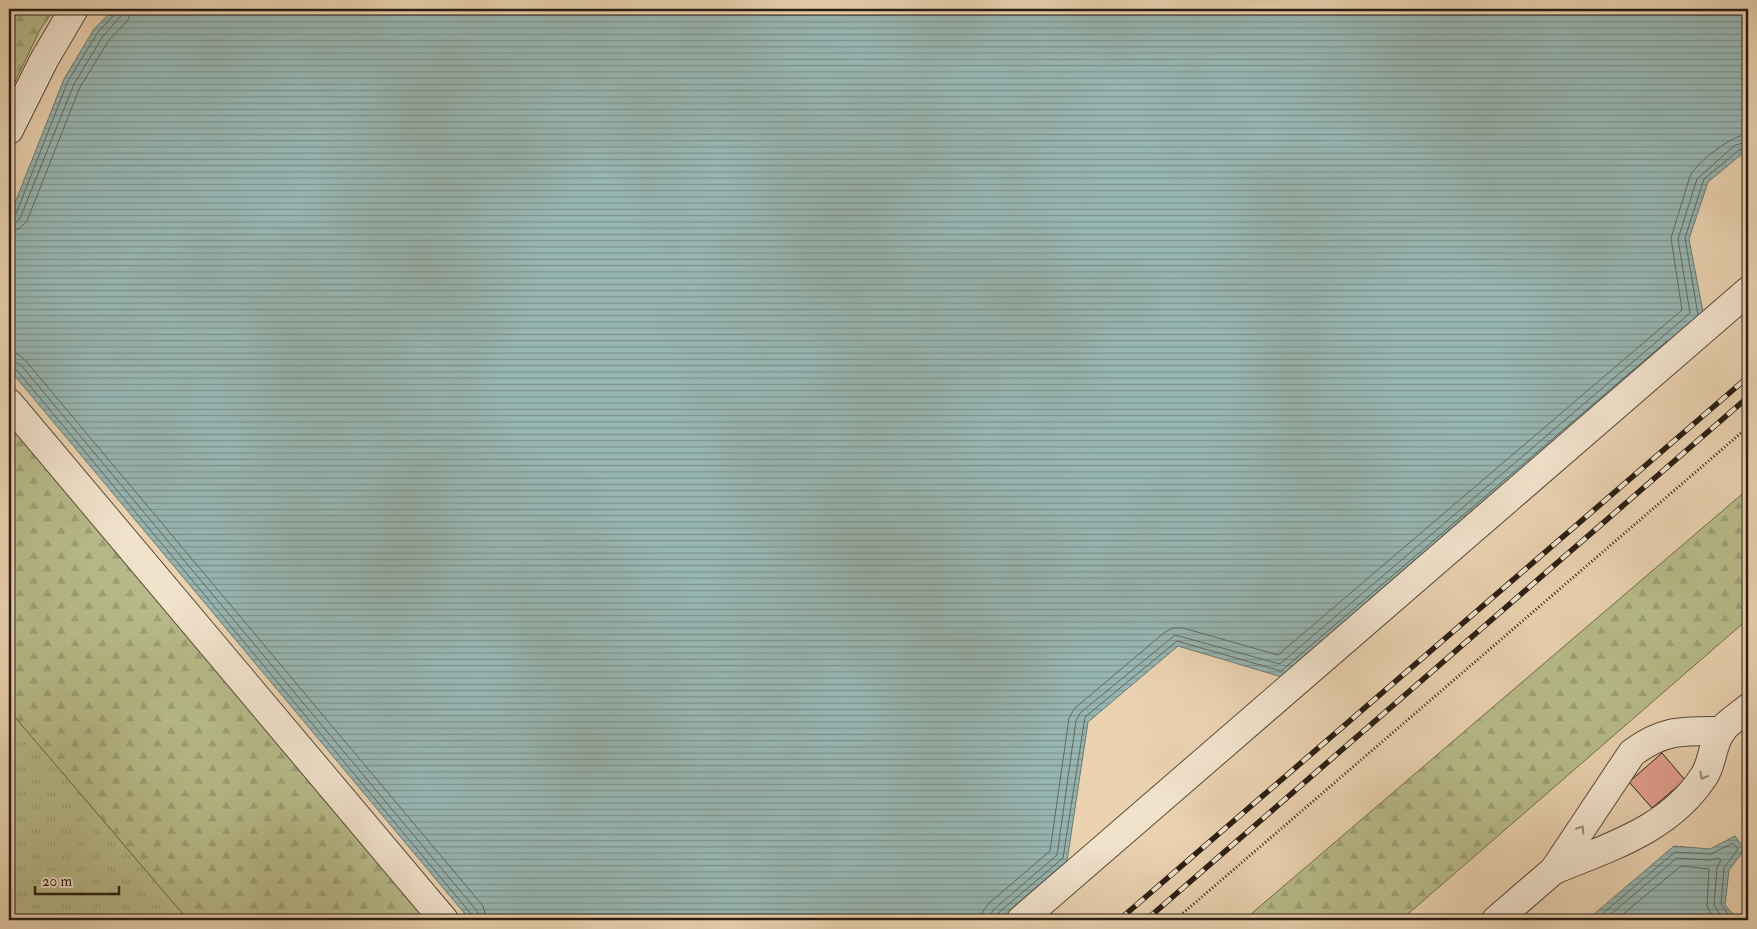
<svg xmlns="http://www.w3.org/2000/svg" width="1757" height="929" font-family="'IM FELL Double Pica',serif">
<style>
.grass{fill:url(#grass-tufts);stroke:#706c4e}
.forest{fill:url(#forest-firs);stroke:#706c4e}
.water{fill:url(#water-rules);stroke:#6c7972}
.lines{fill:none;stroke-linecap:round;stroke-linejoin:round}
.shore{stroke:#606a62;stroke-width:1}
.building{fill:#e3a091;stroke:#291e12}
.minor-casing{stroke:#594b3a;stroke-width:30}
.path{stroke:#291e12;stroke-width:3;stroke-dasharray:1 2.5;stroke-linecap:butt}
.minor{stroke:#f1e2cc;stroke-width:28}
.rail-casing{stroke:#291e12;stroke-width:5.5}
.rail{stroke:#f1e2cc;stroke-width:4;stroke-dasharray:11;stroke-linecap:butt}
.oneway{stroke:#978a78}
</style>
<defs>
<pattern id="grass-tufts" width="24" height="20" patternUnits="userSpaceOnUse" patternTransform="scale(1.25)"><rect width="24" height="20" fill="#b8bb8a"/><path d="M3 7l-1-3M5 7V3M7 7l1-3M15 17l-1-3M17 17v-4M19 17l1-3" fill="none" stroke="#9ea076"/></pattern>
<pattern id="forest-firs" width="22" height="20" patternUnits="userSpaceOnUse" patternTransform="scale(1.25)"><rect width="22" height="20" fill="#b8bb8a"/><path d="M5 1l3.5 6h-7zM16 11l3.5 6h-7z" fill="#9ea076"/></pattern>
<pattern id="water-rules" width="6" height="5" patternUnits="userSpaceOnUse" patternTransform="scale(1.25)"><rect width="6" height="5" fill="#98b6b2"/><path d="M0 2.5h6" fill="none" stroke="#7c938f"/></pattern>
</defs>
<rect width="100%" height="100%" fill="#ead2b1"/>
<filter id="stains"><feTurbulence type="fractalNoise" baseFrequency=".004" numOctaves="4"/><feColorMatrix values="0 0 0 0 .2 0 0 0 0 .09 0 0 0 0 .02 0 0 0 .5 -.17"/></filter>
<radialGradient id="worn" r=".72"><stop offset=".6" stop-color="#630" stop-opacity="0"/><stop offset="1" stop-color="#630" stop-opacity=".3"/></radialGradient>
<path class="grass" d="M9,710l179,210h-179z"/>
<g class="forest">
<path d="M23,9h32l-14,19 -32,66v-74z"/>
<path d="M9,422l423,498h-244l-179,-210z"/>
<path d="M1748,489v130l-347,301h-157z"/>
</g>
<g class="water">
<path d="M114,9h1634v144l-6,1 -34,28 -19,57 15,78 -422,360 -104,-31 -90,76 -21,139 -69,59h-528l-461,-551v-151l55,-139 30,-50z"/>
<path d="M1735,836l10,13 -16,21 -4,35 13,15h-151l87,-74 36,3z"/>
</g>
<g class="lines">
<g class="shore">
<path d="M9,217l7,-3 52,-133 30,-49 17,-18 2,-5"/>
<path d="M9,224l8,-2 4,-6 53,-132 29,-48 18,-20 2,-7"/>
<path d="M9,231l10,-2 8,-8 53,-134 29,-47 19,-20 3,-11"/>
<path d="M1698,315l-13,-77 19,-59 35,-29 9,-2"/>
<path d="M9,353l9,1 7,6 458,546 4,14"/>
<path d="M9,360l11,4 457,547 3,9"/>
<path d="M9,366l6,2 457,547 1,5"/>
<path d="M981,920l1,-7 6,-9 62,-53 19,-133 6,-10 90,-76 8,-4h10l95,27 404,-345 -11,-72 19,-62c8,-15 42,-41 58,-42"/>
<path d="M989,920l4,-10 64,-55 19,-134 4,-8 95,-78 105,29 410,-351 -12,-74 19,-60 38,-34 13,-3"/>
<path d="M995,920l2,-6 66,-56 22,-141 92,-76 104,30 386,-330"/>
<path d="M1595,920l80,-68 36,2 22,-11 5,6 -14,19 -3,36 11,16"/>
<path d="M1604,920l73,-62 33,2 8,-2 3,2 -4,8 -3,37 10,15"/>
<path d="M1616,920l65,-54 28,3 -2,37 7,14"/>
</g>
</g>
<path class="building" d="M1662,753l23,27 -33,28 -23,-26z"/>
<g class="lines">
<defs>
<g id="minor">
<path d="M9,130l35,-70 30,-51"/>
<path d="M9,403l435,517"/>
<path d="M1554,870c56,-23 116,-41 150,-94 9,-13 8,-33 18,-46 6,-8 18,-15 26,-22"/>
<path d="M1021,920l727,-629"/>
<path d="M1496,920l58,-50 78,-117c32,-24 51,-22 90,-22"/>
</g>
</defs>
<use href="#minor" class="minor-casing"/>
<path class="path" d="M1175,920l573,-493"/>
<use href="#minor" class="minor"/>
<defs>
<g id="rail">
<path d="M1119,920l629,-543"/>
<path d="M1146,920l602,-523"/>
</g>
</defs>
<use href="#rail" class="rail-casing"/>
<use href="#rail" class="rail"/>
</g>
<defs><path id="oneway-chevron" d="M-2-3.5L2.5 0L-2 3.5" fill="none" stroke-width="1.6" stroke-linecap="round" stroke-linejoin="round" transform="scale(1.25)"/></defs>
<g class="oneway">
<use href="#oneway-chevron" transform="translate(1703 776) rotate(120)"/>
<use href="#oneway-chevron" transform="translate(1581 829) rotate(-57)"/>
</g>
<rect width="1757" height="929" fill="none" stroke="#ead2b1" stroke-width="30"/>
<rect x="10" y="10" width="1737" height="909" fill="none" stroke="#291e12" stroke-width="2.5"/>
<rect x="15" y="15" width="1727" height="899" fill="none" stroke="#291e12"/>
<path d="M35 886v8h84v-8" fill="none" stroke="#291e12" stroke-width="2.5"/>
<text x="42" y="886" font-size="15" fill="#291e12" stroke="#f1e2cc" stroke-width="4" paint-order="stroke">20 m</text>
<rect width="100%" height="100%" filter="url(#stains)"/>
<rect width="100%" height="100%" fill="url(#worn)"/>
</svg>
